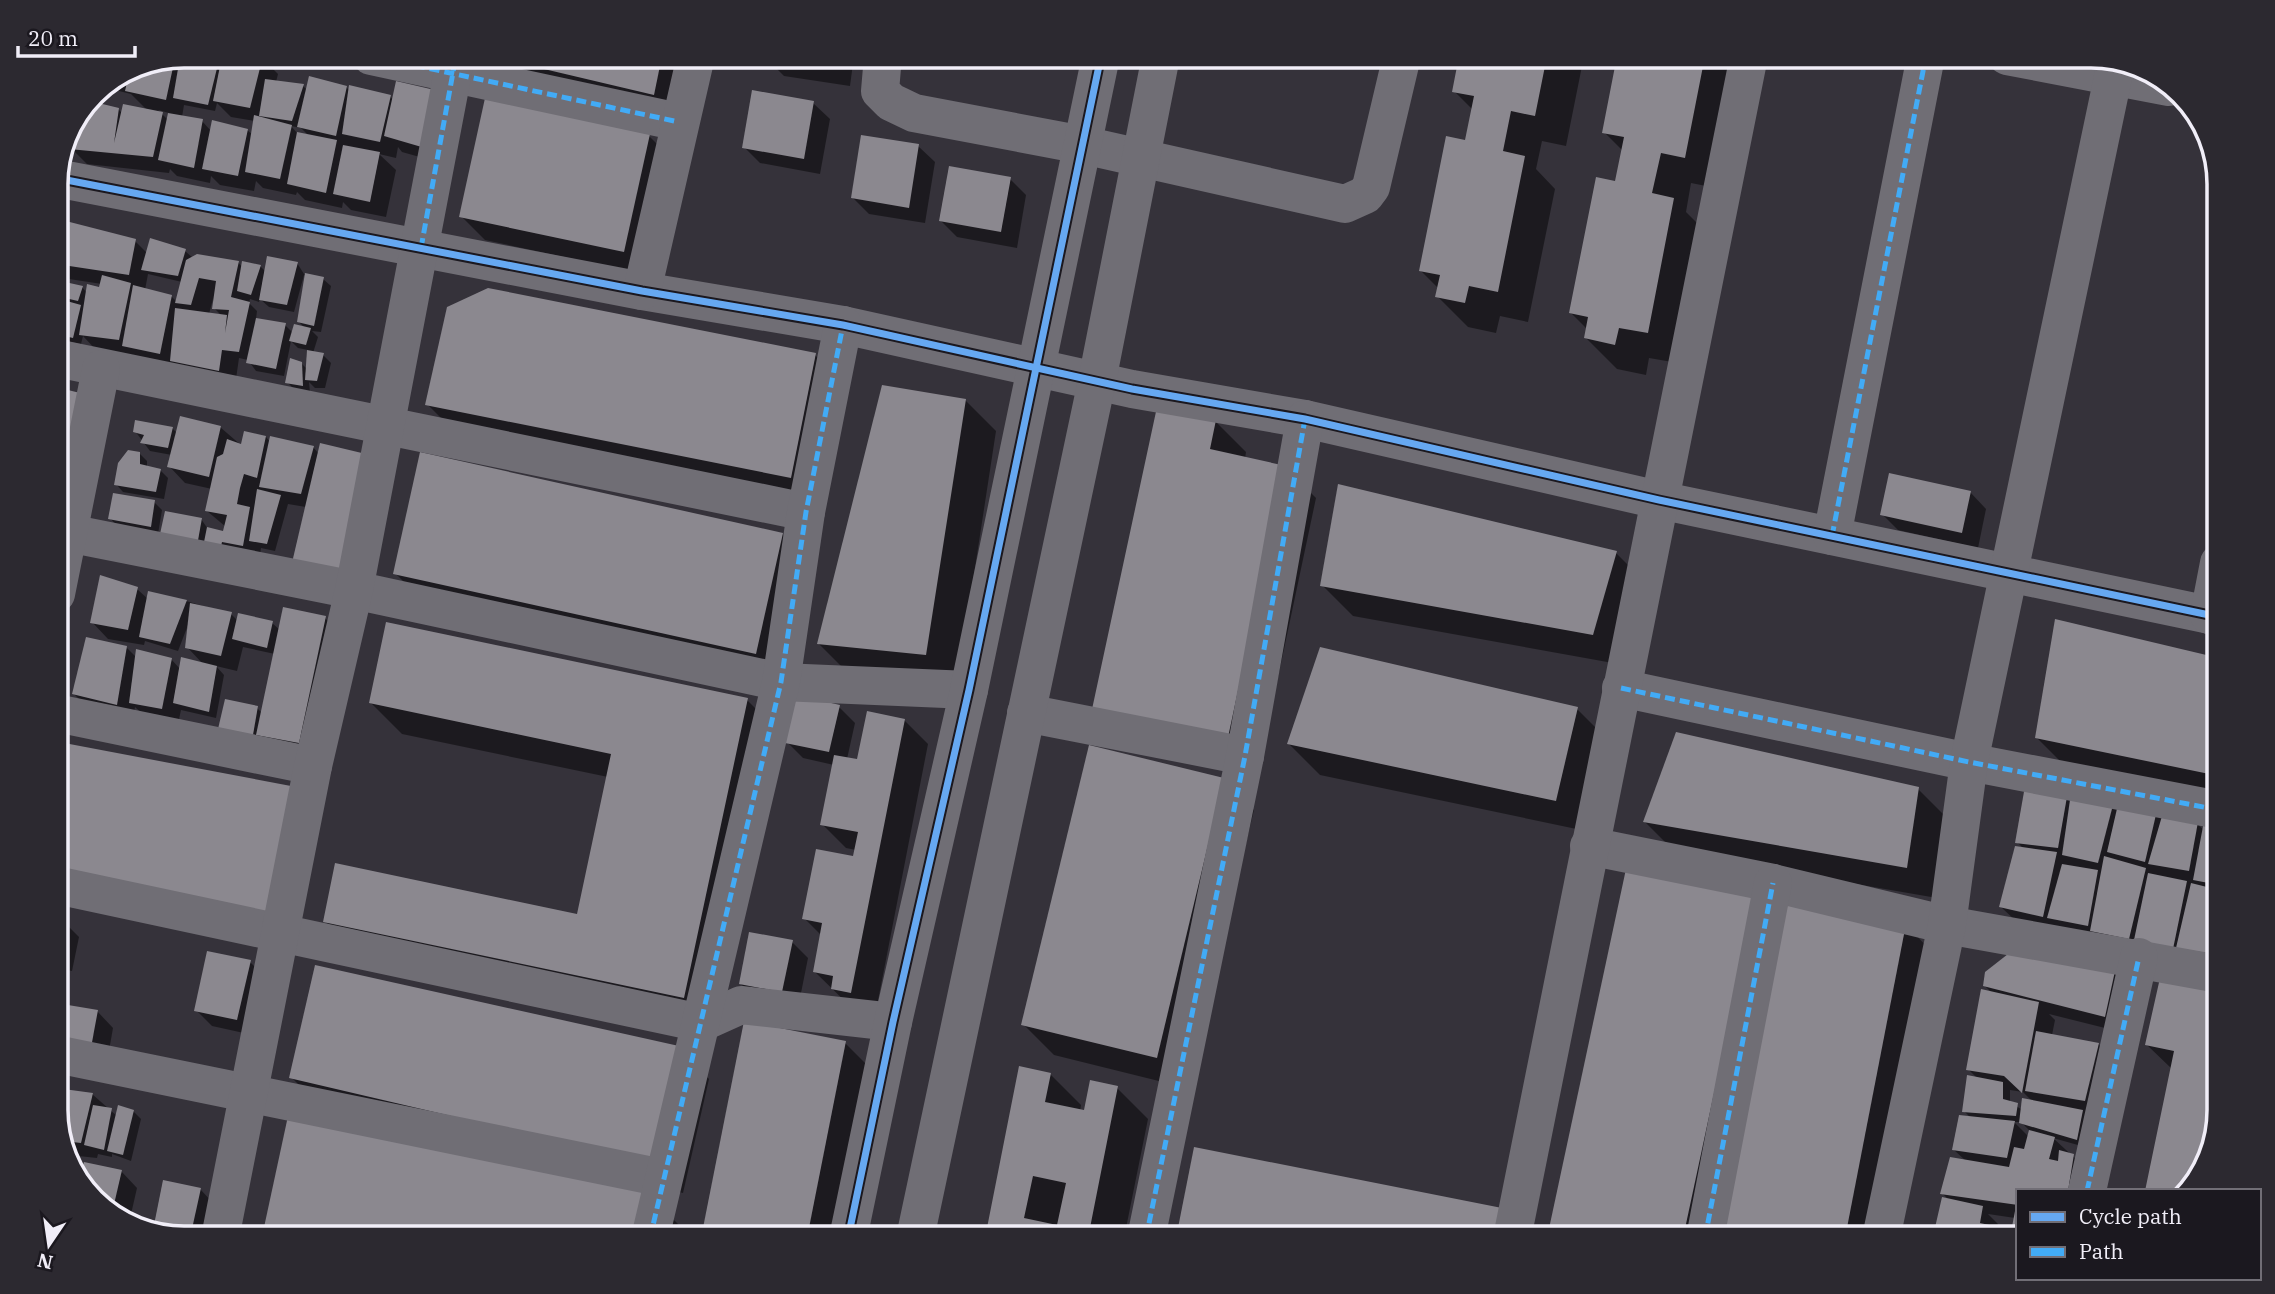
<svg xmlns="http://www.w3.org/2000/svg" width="2275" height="1294" font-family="'IBM Plex Serif',serif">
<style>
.shadow{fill:#0007;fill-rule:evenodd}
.building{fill:#8b888f;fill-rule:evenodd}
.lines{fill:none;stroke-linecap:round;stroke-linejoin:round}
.minor{stroke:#706e75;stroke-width:38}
.quiet{stroke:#42abf6;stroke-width:5;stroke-dasharray:10 5;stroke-linecap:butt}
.cycleway-casing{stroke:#1b181f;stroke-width:11}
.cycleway{stroke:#66a8f1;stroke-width:7}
.rim{fill:none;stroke:#f1eef8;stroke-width:3.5}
</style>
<rect width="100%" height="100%" fill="#35323a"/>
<g class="shadow">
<path d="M224,56l38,2 16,16 -2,8 27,4 4,4 39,-3 4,4 40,5 51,67 -39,-11 -4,-5 -2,11 -17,-4 17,16 -10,47 -35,-7 -8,-8 -1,6 -37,-8 -8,-8 -1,3 -33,-7 -7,-7 -2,10 -34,-6 -9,-9 -1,7 -33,-7 -7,-7 -1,4 -82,-9 -13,-13h-6l24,-54 -1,6 28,7 4,4 25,-3 -17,-17 -28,-7 32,-21 41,-8 5,4 1,-5 36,4 4,4zM217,103l14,14 24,4 -2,14 -6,-5 -36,1 -9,-10 -20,-4 2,-12 31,6zM158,110l11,3 -1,7zM291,126l10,2 8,8 -11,-2z"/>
<path d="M491,56h200l-13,62 -164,-36z"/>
<path d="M764,56h90l-4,30 -66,-10z"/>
<path d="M1461,56h123l-18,90 -24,-5 -6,28 19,20 -27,133 -28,-6 -4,17 -28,-6 -31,-31 2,-7 -18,-18 46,-129 6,-32 -19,-19z"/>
<path d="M1619,56h123l-26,132 -25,-5 -5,29 18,18 -26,133 -29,-5 -3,17 -29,-6 -31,-31 2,-8 -17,-17 46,-130 6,-32 -19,-19z"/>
<path d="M813,103l17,16 -10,55 -60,-11 -16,-16z"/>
<path d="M649,136l24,24 -25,115 -163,-35 -24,-24z"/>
<path d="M918,146l17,16 -10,61 -56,-9 -16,-16z"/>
<path d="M1010,179l16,16 -9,53 -60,-11 -16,-16z"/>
<path d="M56,229l79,12 12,12 4,-13 34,11 8,7 45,4 4,5 18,-1 6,6 31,-9 7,11 19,5 8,7 -10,46 -9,-1 6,6 -5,16 10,2 8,8 -6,25h-10l-6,-6 1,11 -15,-3 -8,-8 14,-19 7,7v-20l-10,-2 -7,-7 -7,35 -28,-5 -8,-11 -9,-2 -4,28 -138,-35 -14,-15 -2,8 -25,-5v-57l26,5 5,6 14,-4 1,-5 -33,-5 -11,-11 -2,7zM148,274l34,8 -5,20 -5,-5 -27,-7zM304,275l2,1 -7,46 6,6 -12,5 -8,-8 -29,-6 1,-8 -8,-8 1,-4 9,3 1,-3 9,8 25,5zM213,299l1,9 8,8 -13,-2z"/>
<path d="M815,355l31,31 -25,122 -363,-73 -31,-31z"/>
<path d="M56,389l29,99 -29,-8z"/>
<path d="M965,400l31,31 -39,254 -108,-11 -31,-31z"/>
<path d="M1215,421l31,31 -1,7 40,8 31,31 -58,274 -134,-28z"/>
<path d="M220,427l22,19 24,-9 4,5 43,5 6,7 -13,53 -18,-3 -13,47 -14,-3 -2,13 -92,-11 34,-31 7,10 17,4 1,-6 -19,-16 5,-22 -27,-6 -16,-17 3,-11 -22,-4 -15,-20 37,-3 6,6z"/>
<path d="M139,453l8,8v7l13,2 8,8 -4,21 -41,-7 -7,-8z"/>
<path d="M1970,492l16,17 -8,39 -80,-18 -16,-16z"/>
<path d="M154,502l8,8 -4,24 -41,-8 -7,-8z"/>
<path d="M782,534l31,31 -26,119 -361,-80 -31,-31z"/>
<path d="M1616,553l31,31 -23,81 -271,-49 -31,-31z"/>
<path d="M137,589l11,10 38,2 45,13 7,7 34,2 8,7 45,-12 16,16 -26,125 -87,-23 29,-28 5,5 13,-59 -32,-7 -6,24 -21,-5 8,9 -8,43 -35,-8 -3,14 -31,-6 -12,-11 -2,13 -43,-10 -16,-16 53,-46 10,10 34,1 10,11 22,-6 -16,-17 1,-22 -10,26 -33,-10 -1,4 -36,-6 -16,-17z"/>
<path d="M2219,659v141l-151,-31 -31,-31z"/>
<path d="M747,700l31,31 -63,297 -359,-75 -31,-32 254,-5 29,-139 -206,-43 -31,-31z"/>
<path d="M839,707l16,16 -8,36 12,2 45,-41 24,24 -53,272 -18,-3 -42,-41 7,-36 -18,-18 50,-60 2,-8 -10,-2 -24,-24 12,-59 -31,-7 -16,-16z"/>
<path d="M1577,709l31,31 -22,91 -266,-56 -31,-31z"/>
<path d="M1223,779l31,31 -67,278 -133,-33 -31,-31z"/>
<path d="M2026,788l171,36 7,6 15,-4v143l-201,-46 -17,-16 23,-58 -7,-7z"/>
<path d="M1918,789l31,31 -12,78 -261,-45 -31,-31z"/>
<path d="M56,919l7,2 16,16 -7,34 -16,-3z"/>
<path d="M1906,925l31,32 -55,281h-333z"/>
<path d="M792,942l16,16 -10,50 -41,-8 -17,-17z"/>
<path d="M250,962l16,16 -13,57 -41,-9 -16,-16z"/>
<path d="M2114,972l17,17 -10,43 -72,-18 6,6 -3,15 46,9 17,16 -30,87 -32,-9 37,34 -4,19h-68v47h-75l-7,-7 13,-31 -7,-7 24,-32 -12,-11 16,-33 -6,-6 14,-32 -10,-10 25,-75 -8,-8zM2010,1090l13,2 10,10 -10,8 -13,-7zM2014,1122h7l9,9 -1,6zM1988,1214l27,4 -3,16 -15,-3 1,-7z"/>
<path d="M2219,990v120l-17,64 -30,-105 -25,-24z"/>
<path d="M97,1011l16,17 -7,40 -44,-8z"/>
<path d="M845,1043l31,31 -33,164h-140z"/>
<path d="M678,1048l31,31 -26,114 -361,-85 -31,-31z"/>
<path d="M1050,1074l31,31 -1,6 5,1 32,-24 31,31 -24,119h-137z"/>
<path d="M92,1094l25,22 16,-5 8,8 -10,42 -19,-7v3l-14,-3 -1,4 -28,-3 -13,-37z"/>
<path d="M72,1165l11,7 38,-1 16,17 -8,35 -9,-2 -43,-40z"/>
<path d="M200,1189l16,17 -7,32h-25l-30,-8z"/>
<path d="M649,1195l31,31 -3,12h-405l-7,-7z"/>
</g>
<g class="building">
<path d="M190,56l29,4 -11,45 -35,-7 7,-41z"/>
<path d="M222,56h41l-13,52 -37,-7z"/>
<path d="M489,56h173l-8,39z"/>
<path d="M792,56h35l-1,7z"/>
<path d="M1459,56h88l-12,60 -24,-5 -8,40 22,5 -27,136 -29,-6 -4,17 -30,-6 5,-22 -21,-4 27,-135 19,4 9,-44 -22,-4z"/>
<path d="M1617,56h88l-20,102 -24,-5 -9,40 22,5 -26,135 -29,-5 -4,17 -31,-7 4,-21 -19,-4 27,-136 19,4 9,-44 -22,-4z"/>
<path d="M175,58l-9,42 -41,-9 5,-22z"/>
<path d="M126,72l-3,15 -15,-3 8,-5z"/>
<path d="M309,76l38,10 -11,50 -39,-9z"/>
<path d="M265,79l39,5 -12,37 -33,-5z"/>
<path d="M396,81l43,10 -14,57 -41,-12z"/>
<path d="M349,85l42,10 -11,47 -38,-8z"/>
<path d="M752,90l62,11 -10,58 -62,-11z"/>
<path d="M485,98l165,36 -26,118 -165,-35z"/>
<path d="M90,101l29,7 -5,35 9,-39 40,8 -10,45 -84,-8z"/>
<path d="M168,113l35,6 -9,49 -36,-8z"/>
<path d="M254,115l38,10 -12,54 -35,-7z"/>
<path d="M212,120l36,9 -10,47 -36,-7z"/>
<path d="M297,132l40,8 -11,53 -39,-9z"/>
<path d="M861,135l58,9 -10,64 -58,-10z"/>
<path d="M343,145l37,7 -10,50 -37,-8z"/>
<path d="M949,166l62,11 -10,55 -62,-11z"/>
<path d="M58,219l78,20 -7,36 -73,-11z"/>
<path d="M150,238l36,11 -8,27 -37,-6z"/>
<path d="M197,254l42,7 -8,36 19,5 -11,50 -17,-2 -3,21 -49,-10 5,-53 52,7 -2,18 4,-23 -17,-1 4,-28 -17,-3 -8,27 -16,-2 11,-43z"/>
<path d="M267,256l31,6 -11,43 -28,-5z"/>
<path d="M242,261l19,4 -10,30 -14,-4z"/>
<path d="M305,273l19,4 -10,49 -17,-4z"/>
<path d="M102,275l29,8 -12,57 -40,-5 8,-51 12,3z"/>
<path d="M56,280l27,6 -5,15 -22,-5z"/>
<path d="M133,285l39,10 -12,59 -38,-8z"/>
<path d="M488,288l328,65 -25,125 -366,-73 22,-98z"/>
<path d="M56,298l25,7 -8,33 -17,-4z"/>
<path d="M256,318l30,5 -10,46 -30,-6z"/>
<path d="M294,324l17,4 -5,17 -17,-4z"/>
<path d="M307,350l17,3 -7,28 -12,-1z"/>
<path d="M290,358l12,4 1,24 -18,-3z"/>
<path d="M882,385l84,14 -40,256 -109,-11z"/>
<path d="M56,387l32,8 -19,77 -13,-3z"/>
<path d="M1157,407l59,13 -6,29 76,17 -59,276 -136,-28z"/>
<path d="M180,416l41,10 -12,51 -42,-10z"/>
<path d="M135,420l38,7 -5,21 -28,-5 4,-8 -11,-3z"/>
<path d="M244,431l22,5 -9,42 -13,-4 -4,14 -3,16 13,3 -7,39 -21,-4 -2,9 -17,-4 4,-20 16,4 4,-16 -22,-4 12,-54 6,-3 4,-15 14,5z"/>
<path d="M270,436l44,10 -13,48 -42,-7z"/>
<path d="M320,443l46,11 -28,124 -47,-11z"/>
<path d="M128,450l12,2v12l21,5 -5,23 -42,-7 4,-22z"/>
<path d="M420,452l363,81 -27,121 -363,-80z"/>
<path d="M1889,473l82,18 -9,42 -82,-18z"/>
<path d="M1338,484l279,67 -24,84 -273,-49z"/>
<path d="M257,489l24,6 -14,49 -18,-3z"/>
<path d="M113,493l42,7 -4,27 -43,-8z"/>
<path d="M165,511l37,7 -5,28 -39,-3z"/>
<path d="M100,575l38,12 -10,43 -38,-7z"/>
<path d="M148,591l39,9 -17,44 -31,-7z"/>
<path d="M190,603l42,9 -11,44 -36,-8z"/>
<path d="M283,607l43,9 -27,127 -43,-8z"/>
<path d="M238,613l35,8 -6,27 -35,-9z"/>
<path d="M2055,619l164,39v118l-184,-38z"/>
<path d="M386,622l362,76 -64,300 -361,-76 12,-59 242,51 34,-160 -242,-51z"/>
<path d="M86,637l41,9 -10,59 -45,-11z"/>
<path d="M1320,647l258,60 -22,94 -269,-57z"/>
<path d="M136,649l36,9 -10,51 -33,-6z"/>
<path d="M181,657l36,9 -8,46 -36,-9z"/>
<path d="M796,695l44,10 -11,47 -44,-9z"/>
<path d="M225,699l33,7 -5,29 -35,-6z"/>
<path d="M867,711l38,8 -54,274 -20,-4 2,-13 -20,-4 9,-49 -20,-4 14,-70 37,7 5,-24 -38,-7 14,-70 23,4z"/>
<path d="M1676,732l243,55 -12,81 -264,-46z"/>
<path d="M59,742l232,44 -26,129 -209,-43v-120z"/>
<path d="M1089,745l135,33 -67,280 -136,-33z"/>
<path d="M2025,786l43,5 -10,57 -43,-5z"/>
<path d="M2071,793l43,8 -16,62 -36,-8z"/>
<path d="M2119,800l39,6 -13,56 -38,-10z"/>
<path d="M2162,816l36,6 -9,49 -41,-7z"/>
<path d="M2204,821l15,3v61l-26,-5z"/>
<path d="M2015,846l42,6 -14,65 -44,-10z"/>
<path d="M2104,856l42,12 -17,71 -39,-8z"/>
<path d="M2062,864l36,6 -10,56 -41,-8z"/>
<path d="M1626,869l130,28 -73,341h-136z"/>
<path d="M2148,873l39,8 -14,68 -39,-9z"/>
<path d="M2191,883l28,7v65l-43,-7z"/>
<path d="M1783,899l123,25 -61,314h-128z"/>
<path d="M56,917l8,2 -7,30h-1z"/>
<path d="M749,932l44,8 -11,52 -43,-8z"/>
<path d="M207,951l44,9 -14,60 -43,-9z"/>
<path d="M2008,954l107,17 -10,46 -122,-31 2,-14z"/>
<path d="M315,965l364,81 -27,117 -363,-85z"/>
<path d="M2160,978l59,11v121l-17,64 -17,17h-40l29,-140 -29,-6z"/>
<path d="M1981,989l58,13 -17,91 -18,-17 -38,-6z"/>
<path d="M56,1003l42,7 -8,43 -34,-6z"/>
<path d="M744,1021l102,20 -39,197h-106z"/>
<path d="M2036,1031l63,12 -14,58 -60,-10z"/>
<path d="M1019,1066l32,7 -6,29 39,8 6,-30 28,6 -30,152h-103zM1033,1176l33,7 -9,42 -33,-7z"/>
<path d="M1967,1075l36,7v17l15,4 -2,13 -54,-4z"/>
<path d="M56,1088l37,5 -12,50 -17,-2 -8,-23z"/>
<path d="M2022,1098l61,12 -6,30 -58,-17z"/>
<path d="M93,1105l19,3 -8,42 -20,-5z"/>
<path d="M118,1105l16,5 -11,45 -16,-4z"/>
<path d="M1959,1115l56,6 -8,37 -55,-8z"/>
<path d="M288,1116l362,77 -11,45h-349l-27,-6z"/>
<path d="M2029,1130l26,7 -6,22 9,2 1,-11 15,4 -6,37h-50v14l-78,-11 10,-37 59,10 5,-20 10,2z"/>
<path d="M1194,1147l308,61 -5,30h-321z"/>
<path d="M84,1162l38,8 -10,43 -34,-31z"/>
<path d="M163,1180l38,8 -11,50 -37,-8z"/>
<path d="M1942,1197l41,9 -3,17 14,3 -3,12h-25l-32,-6z"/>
<path d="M2015,1211l3,1v26h-21l1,-9 13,3z"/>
</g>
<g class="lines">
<g class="minor">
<path d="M371,56l308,66"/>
<path d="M883,56l-3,35 11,11 23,11 169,32 262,59 20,-9 6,-8 31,-131"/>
<path d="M2007,56l162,31"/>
<path d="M56,178l586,113 201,34 289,64 173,30 354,81 560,117"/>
<path d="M642,291l54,-235"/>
<path d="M56,358l750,154"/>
<path d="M68,533l286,57 427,92 188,8"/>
<path d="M1832,536l94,-480"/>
<path d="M56,594l45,-225"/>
<path d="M2209,615l10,-52"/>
<path d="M1621,688l348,74 250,48"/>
<path d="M56,713l257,53"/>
<path d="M1026,713l219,43"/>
<path d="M1589,846l184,37 174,42 272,49"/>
<path d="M56,885l645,138 40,-18 152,17"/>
<path d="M56,1054l607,124"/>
<path d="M2087,1191l52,-234"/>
<path d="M220,1238l93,-472 41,-176 102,-534"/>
<path d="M650,1238l131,-556 25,-170 37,-187"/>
<path d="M848,1238l45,-216 76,-332 132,-634"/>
<path d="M915,1238l182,-857 64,-325"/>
<path d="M1146,1238l99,-482 60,-337"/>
<path d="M1512,1238l237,-1182"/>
<path d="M1705,1238l68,-355"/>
<path d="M1881,1238l66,-313 22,-163 147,-699"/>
</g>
<g class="quiet">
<path d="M371,56l308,66"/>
<path d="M421,248l35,-192"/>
<path d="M1832,536l94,-480"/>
<path d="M2209,615l10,-52"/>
<path d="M1621,688l348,74 250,48"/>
<path d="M2087,1191l52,-234"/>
<path d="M650,1238l131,-556 25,-170 37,-187"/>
<path d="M1146,1238l99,-482 60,-337"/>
<path d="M1705,1238l68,-355"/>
</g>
<defs>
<g id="cycleway">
<path d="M56,178l586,113 201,34 289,64 173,30 354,81 560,117"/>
<path d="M848,1238l45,-216 76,-332 132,-634"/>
</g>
</defs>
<use href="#cycleway" class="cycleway-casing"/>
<use href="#cycleway" class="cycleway"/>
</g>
<path d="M0 0H2275V1294H0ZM184 68H2091A116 116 0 0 1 2207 184V1110A116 116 0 0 1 2091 1226H184A116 116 0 0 1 68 1110V184A116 116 0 0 1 184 68Z" fill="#2c2930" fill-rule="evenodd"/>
<path class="rim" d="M184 68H2091A116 116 0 0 1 2207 184V1110A116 116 0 0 1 2091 1226H184A116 116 0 0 1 68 1110V184A116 116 0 0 1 184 68Z"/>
<rect x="2016" y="1189" width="245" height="91" fill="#1b181f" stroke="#716e76" stroke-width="2"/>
<rect x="2030" y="1212" width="35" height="10" fill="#66a8f1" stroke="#716e76" stroke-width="2"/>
<text x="2079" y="1224" font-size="21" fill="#f1eef8">Cycle path</text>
<rect x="2030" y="1247" width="35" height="10" fill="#42abf6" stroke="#716e76" stroke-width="2"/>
<text x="2079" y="1259" font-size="21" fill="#f1eef8">Path</text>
<g transform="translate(49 1245) rotate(193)" stroke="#1b181f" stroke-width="5" paint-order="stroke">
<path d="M0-5L12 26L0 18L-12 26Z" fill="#f1eef8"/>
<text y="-10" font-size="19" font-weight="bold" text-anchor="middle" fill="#f1eef8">N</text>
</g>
<path d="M18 46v10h117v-10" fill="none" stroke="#f1eef8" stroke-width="3.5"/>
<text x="28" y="46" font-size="21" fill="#f1eef8" stroke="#1b181f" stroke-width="5" paint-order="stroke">20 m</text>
</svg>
